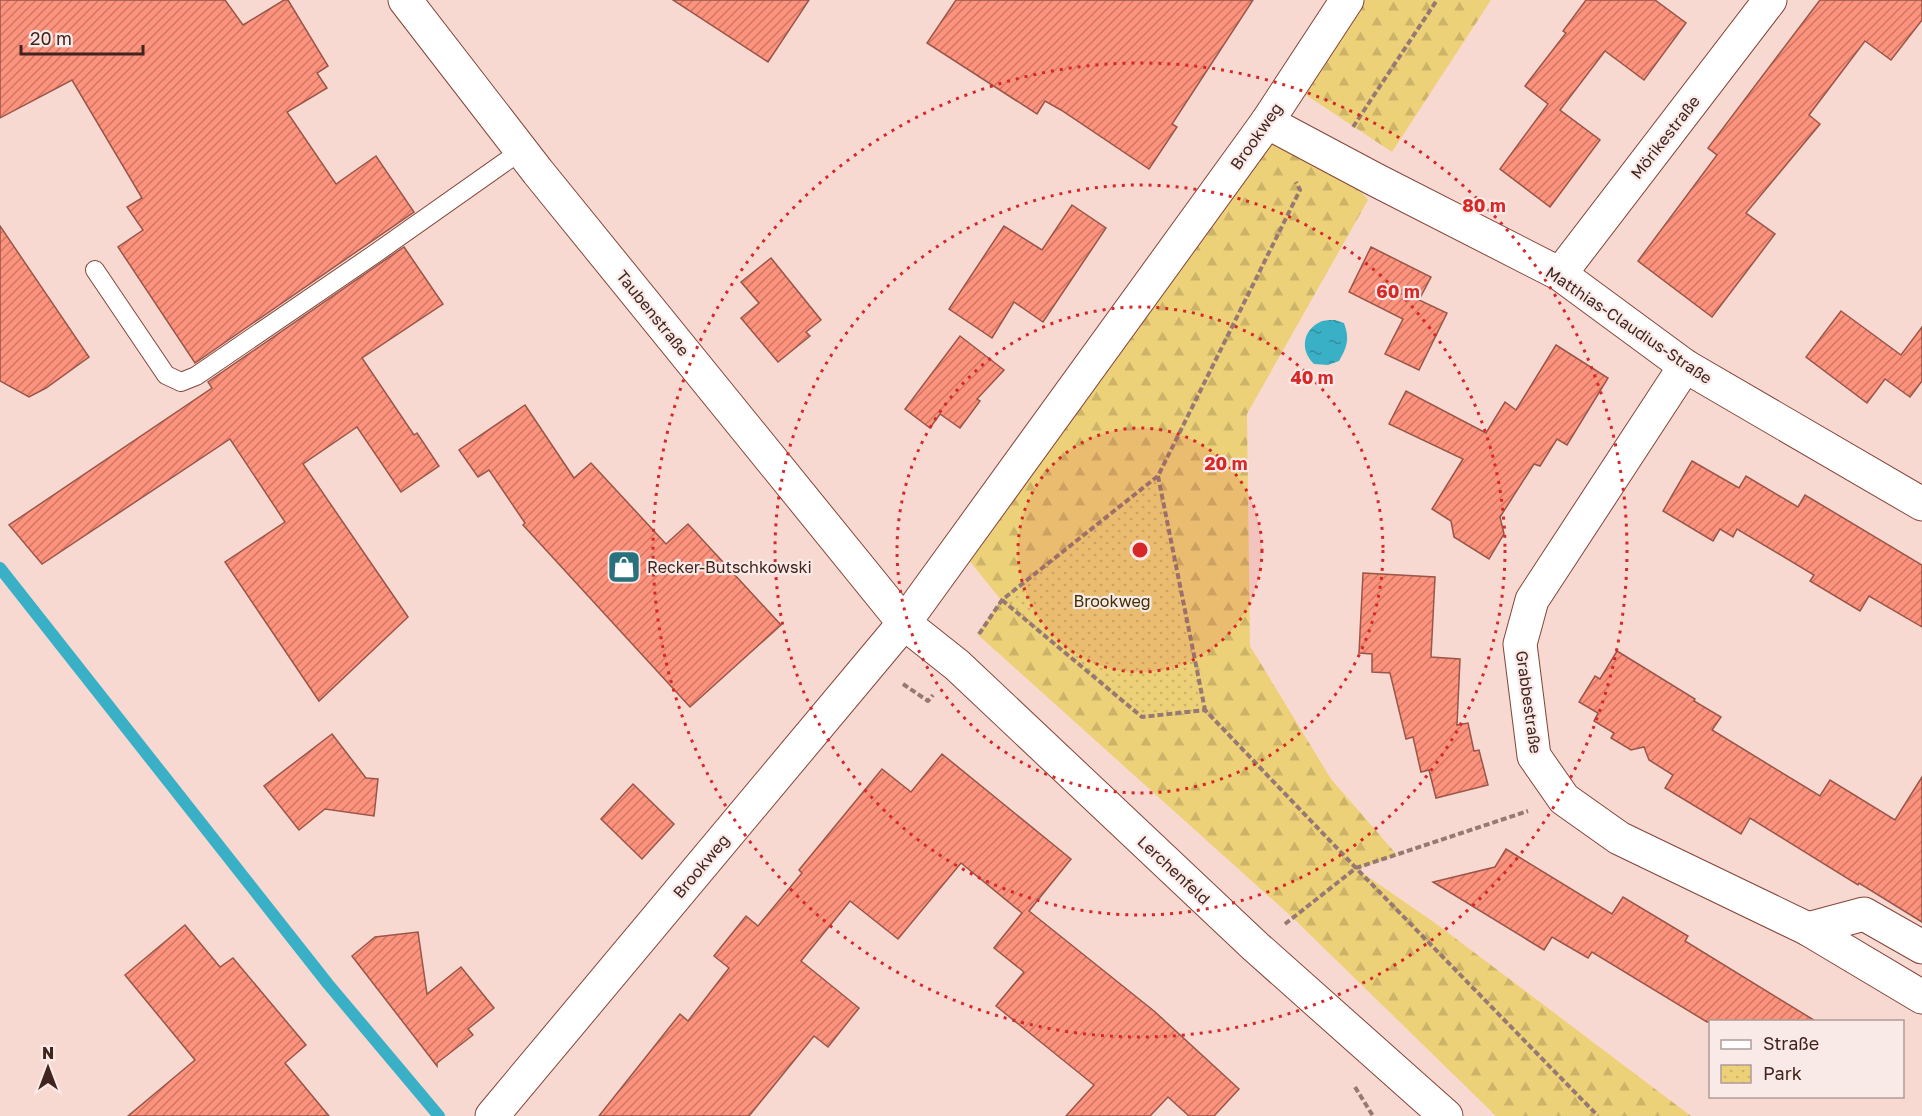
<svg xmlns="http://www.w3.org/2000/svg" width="1922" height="1116" font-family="'Golos Text',sans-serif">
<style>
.forest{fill:url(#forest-firs)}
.park{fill:url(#park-dots)}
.water{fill:url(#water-ripples)}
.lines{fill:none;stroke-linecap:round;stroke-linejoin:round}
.stream{stroke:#39b0c5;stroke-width:12}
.building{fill:url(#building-hatch);stroke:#995649;stroke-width:1.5}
.service-casing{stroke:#854538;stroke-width:20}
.minor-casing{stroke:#854538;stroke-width:35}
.tertiary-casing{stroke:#854538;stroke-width:35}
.path{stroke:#977973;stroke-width:4;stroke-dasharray:6 3;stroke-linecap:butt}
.service{stroke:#fff;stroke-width:18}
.minor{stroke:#fff;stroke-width:33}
.tertiary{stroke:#fff;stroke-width:33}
.ring{fill:none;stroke:#d62828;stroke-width:3;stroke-dasharray:3 6}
.labels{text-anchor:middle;stroke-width:4.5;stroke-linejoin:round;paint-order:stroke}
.street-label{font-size:16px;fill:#41241f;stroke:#faeae7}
.poi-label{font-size:16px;fill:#41241f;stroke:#faeae7;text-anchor:start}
.park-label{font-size:16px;fill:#3c2f00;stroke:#faeae7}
.centre{fill:#d62828;stroke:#faeae7;stroke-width:3}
.ring-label{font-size:18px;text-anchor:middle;font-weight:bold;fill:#d62828;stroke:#faeae7;stroke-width:4.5;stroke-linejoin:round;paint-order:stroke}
</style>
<defs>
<pattern id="forest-firs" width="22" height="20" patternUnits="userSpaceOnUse" patternTransform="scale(1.5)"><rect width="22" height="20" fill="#edd179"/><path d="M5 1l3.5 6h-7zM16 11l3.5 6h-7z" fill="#ccb368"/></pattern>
<pattern id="park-dots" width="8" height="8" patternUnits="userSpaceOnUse" patternTransform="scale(1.5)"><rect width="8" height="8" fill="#edd179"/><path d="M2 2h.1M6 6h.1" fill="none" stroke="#ccb368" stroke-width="1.8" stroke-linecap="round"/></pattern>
<pattern id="water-ripples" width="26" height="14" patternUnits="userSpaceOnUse" patternTransform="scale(1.5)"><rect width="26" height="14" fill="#39b0c5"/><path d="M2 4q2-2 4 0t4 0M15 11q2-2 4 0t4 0" fill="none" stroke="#328f9f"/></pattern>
<pattern id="building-hatch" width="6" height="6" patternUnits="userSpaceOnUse" patternTransform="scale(1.5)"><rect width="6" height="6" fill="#fd927d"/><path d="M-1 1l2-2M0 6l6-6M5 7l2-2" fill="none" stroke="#ce7766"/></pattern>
</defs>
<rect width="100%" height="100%" fill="#f8d9d2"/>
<g class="forest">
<path d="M1347,0h144l-99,152 -101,-67z"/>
<path d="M1267,122l66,36 35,42 -121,214 3,232 81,133 66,76 -40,14 78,54 256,193h-195l-203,-198 -316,-284 24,-34 -42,-52z"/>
</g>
<path class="park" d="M1158,476l47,234 -63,7 -140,-117z"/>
<path class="water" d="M1335,320l9,3c6,16 3,24 -5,38l-11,4 -14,-1c-14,-13 -12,-33 6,-42 4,-2 11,-2 15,-2z"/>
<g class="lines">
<path class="stream" d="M0,568l328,416 111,132"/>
</g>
<g class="building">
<path d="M0,0h225l18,25 41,-25h4l40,66 -11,7 10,15 -40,24 49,72 40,-28 38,56 -219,151 -77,-116 25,-17 -16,-23 15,-9 -70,-118 -72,38z"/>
<path d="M673,0h136l-41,62z"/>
<path d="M956,0h297l-81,124 5,3 -28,42 -88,-59 -16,-9 -8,13 -110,-71z"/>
<path d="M1586,0h69l31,23 -42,57 -39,-29 -45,59 40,30 -50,67 -50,-38 48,-65 -23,-18 41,-53 -3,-2z"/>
<path d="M1820,0h102v20l-31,40 -26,-19 -56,74 11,9 -74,89 29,21 -63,83 -74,-56 79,-106 -9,-7z"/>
<path d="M1072,205l34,23 -63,94 -29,-20 -22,36 -43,-29 55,-83 38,24z"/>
<path d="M0,226l89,131 -43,31 -17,9 -29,-16z"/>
<path d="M404,247l39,57 -81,54 52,77 3,-2 22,33 -38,26 -44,-65 -54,37 105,153 -89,84 -94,-139 60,-40 -55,-83 -188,125 -33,-39 203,-137 -4,-6z"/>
<path d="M1371,247l60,30 -12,23 28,13 -28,57 -34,-16 18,-35 -54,-27z"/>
<path d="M771,258l50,62 -15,12 4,4 -32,26 -37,-44 18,-15 -18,-21z"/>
<path d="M1841,311l60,44 21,-28v54l-12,16 -25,-18 -18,24 -61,-46z"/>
<path d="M960,336l44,34 -27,29 3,2 -20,27 -20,-14 -10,14 -25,-19z"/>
<path d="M1556,345l52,33 -41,67 -10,-6 -17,27 -6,-2 -34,53 4,17 -15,25 -35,-22 -3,-16 -19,-12 31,-50 -74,-35 17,-33 80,42 19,-31 11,8z"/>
<path d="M525,405l49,73 17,-15 75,81 22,-20 93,101 -91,82 -167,-182 2,-2 -36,-53 -11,7 -19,-27z"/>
<path d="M1692,461l47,27 7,-12 52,31 7,-12 117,70v62l-53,-31 -9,15 -50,-30 4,-6 -77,-46 -4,8 -13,-8 -7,12 -50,-30z"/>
<path d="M1363,573l72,4 -4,80 29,2 -3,66 11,-2 6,28 5,-1 9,35 -52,13 -7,-28 -8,2 -8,-35 -7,2 -16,-66 -18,-1v-18l-13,-1z"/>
<path d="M1617,651l78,48 -1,2 27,16 -9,13 108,66 10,-16 65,40 27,-43v145l-63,-39 -1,2 -108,-67 -9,16 -76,-46 8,-13 -24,-15 -5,-13 -13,3 -20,-12 3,-5 -20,-12 4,-8 -19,-11 16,-26 5,3z"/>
<path d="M332,734l34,44 12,1 -4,37 -49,-7 -26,21 -35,-44z"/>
<path d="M942,754l129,105 -42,52 125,100 85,78 -25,27h-25l-21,-19 -18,19h-84l28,-31 -98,-79 28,-34 -30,-24 28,-35 -61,-50 -63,76 -48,-38 -49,60 58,47 -31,39 -14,-11 -65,80h-150l81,-102 8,7 41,-53 -15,-12 32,-40 12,10 44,-53 -3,-3 83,-101 29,23z"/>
<path d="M633,784l41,40 -32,35 -41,-40z"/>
<path d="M1506,849l106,65 11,-17 65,39 -3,5 132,81h-110l-115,-70 -4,6 -36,-21 -8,13 -111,-68 62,-15z"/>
<path d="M185,925l35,42 13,-9 73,87 -21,18 44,53h-201l67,-56 -70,-85z"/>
<path d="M418,932l9,62 34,-27 33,41 -26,21 5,6 -36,28v3l-85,-110 23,-19z"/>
</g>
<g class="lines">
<defs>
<path id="service" d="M95,270l71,105 15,7 15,-6 180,-123 146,-103"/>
<g id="minor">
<path d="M1267,122l107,57 186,95 125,92 237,138"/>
<path d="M1560,274l210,-274"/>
<path d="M1685,366l-153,234 -12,44 14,112 30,43 55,39 189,91 114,68"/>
<path d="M1808,929l56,-15 58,33"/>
<path d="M492,1116l412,-493 363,-501 80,-122"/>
</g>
<path id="tertiary" d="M405,0l133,172 366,451 53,42 299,282 190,169"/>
</defs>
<use href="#service" class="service-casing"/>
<use href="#minor" class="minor-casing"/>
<use href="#tertiary" class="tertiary-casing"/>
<g class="path">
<path d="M1353,127l84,-127"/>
<path d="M1158,476l47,234"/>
<path d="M1002,600l140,117 63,-7 151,158 242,248"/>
<path d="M979,634l23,-34 156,-124 142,-286 -4,-8"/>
<path d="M903,684l25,17 5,-6"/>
<path d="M1285,924l71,-56 172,-57"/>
<path d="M1355,1087l18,29"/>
</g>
<use href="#service" class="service"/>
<use href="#minor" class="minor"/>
<use href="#tertiary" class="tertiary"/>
</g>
<circle cx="1140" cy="550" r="122" fill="#d62828" fill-opacity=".12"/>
<g class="ring">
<circle cx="1140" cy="550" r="122"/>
<circle cx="1140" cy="550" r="243"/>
<circle cx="1140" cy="550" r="365"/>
<circle cx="1140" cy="550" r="487"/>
</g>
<defs>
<symbol id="shop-square" viewBox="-11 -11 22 22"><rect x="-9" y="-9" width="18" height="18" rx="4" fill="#2a717e" stroke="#faeae7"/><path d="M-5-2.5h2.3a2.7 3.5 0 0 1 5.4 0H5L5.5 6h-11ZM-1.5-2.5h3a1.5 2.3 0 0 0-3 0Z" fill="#fff"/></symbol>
</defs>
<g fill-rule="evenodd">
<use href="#shop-square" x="605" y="548" width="38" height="38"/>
</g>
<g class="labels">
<g class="street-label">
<text transform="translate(1256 136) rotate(-55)" y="6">Brookweg</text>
<text transform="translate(1665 137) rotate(-52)" y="6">Mörikestraße</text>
<text transform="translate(653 313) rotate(51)" y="6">Taubenstraße</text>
<text transform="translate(1629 325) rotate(34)" y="6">Matthias-Claudius-Straße</text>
<text transform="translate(1529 702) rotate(82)" y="6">Grabbestraße</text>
<text transform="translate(701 866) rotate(-50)" y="6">Brookweg</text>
<text transform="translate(1174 870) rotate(43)" y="6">Lerchenfeld</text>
</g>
<g class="poi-label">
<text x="647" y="573">Recker-Butschkowski</text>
</g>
<g class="park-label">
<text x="1112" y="607">Brookweg</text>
</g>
</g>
<circle cx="1140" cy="550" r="9" class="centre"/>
<g class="ring-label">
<text x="1484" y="212">80 m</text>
<text x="1398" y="298">60 m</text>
<text x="1312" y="384">40 m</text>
<text x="1226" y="470">20 m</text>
</g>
<rect x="1709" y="1020" width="195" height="78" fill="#faeae7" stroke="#b09b97" stroke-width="1.5"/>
<rect x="1721" y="1040" width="30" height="9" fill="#ffffff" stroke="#b09b97" stroke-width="1.5"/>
<text x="1763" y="1050" font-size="18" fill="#41241f">Straße</text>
<rect x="1721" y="1065" width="30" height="18" fill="url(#park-dots)" stroke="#b09b97" stroke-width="1.5"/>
<text x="1763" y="1080" font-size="18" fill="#41241f">Park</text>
<g transform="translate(48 1068)" stroke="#faeae7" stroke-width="4.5" paint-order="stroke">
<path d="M0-4.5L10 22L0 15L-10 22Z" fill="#41241f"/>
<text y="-9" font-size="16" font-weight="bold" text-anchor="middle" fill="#41241f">N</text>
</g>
<path d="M21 45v9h122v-9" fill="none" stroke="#41241f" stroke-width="3"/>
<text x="30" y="45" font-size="18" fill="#41241f" stroke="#faeae7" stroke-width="4.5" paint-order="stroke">20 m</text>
</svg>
